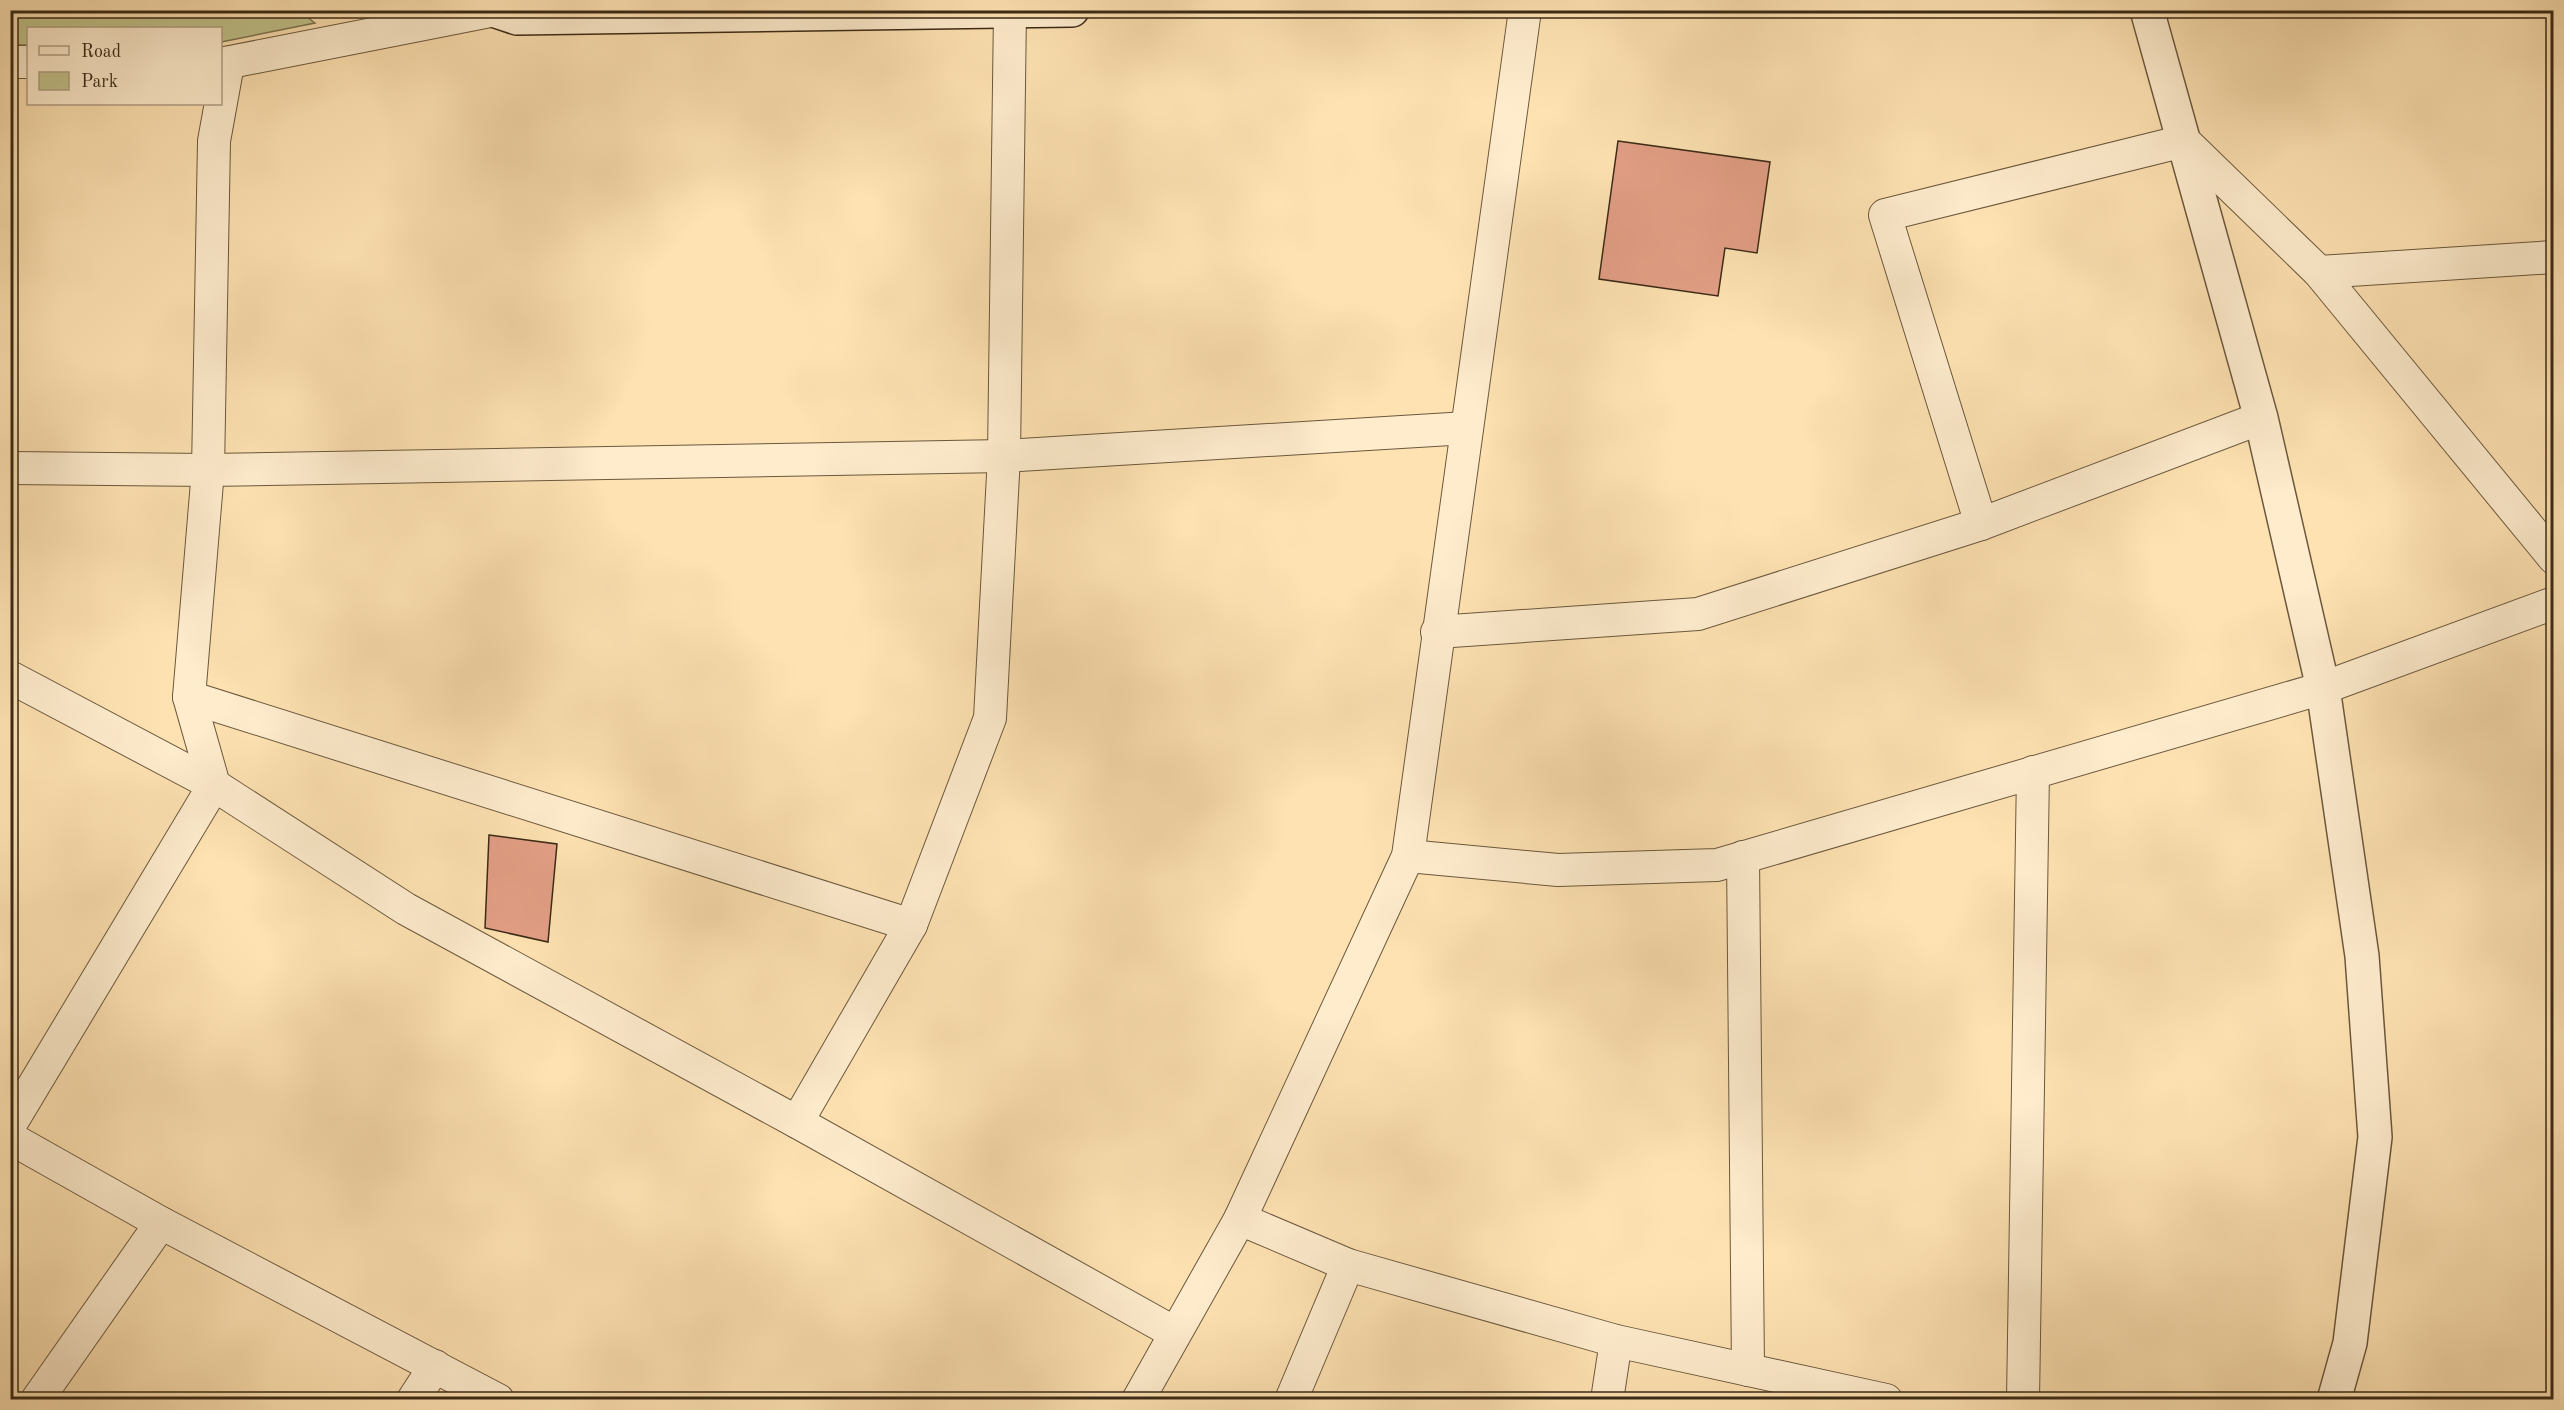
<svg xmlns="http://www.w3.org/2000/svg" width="2564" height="1410" font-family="'Old Standard TT',serif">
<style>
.green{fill:#c2c38b;stroke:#7e7650;stroke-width:1.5}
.building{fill:#e39f86;stroke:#3a2a16;stroke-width:1.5}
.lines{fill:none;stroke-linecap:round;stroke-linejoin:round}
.minor-casing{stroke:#6b583d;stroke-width:34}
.tertiary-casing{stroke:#6b583d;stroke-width:36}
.secondary-casing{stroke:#3a2a16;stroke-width:36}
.minor{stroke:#feeccd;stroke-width:32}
.tertiary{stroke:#feeccd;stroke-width:33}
.secondary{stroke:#feeccd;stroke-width:33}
</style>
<rect width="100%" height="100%" fill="#fee2b2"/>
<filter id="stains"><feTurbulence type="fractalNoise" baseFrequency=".00333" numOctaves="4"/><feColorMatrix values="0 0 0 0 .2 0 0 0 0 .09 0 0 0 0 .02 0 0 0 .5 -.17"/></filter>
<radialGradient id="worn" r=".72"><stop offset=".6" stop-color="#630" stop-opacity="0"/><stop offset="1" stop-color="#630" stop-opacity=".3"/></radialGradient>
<path class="green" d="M299,11l16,12 -94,19 -1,-14h-192v17h-17v-34z"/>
<g class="building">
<path d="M1618,141l152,21 -13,91 -32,-5 -7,48 -119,-17z"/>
<path d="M489,835l68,9 -9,98 -63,-14z"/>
</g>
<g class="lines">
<defs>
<g id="minor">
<path d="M10,62h18"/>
<path d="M220,64l275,-54"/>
<path d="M228,64l-14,77 -6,329 -19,227 25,88 192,124 391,213 378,211"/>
<path d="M2319,272l235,-15"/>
<path d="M10,468l198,2 796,-14 463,-28"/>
<path d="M1981,524l-96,-309 299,-74 135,131 235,286"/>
<path d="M1437,632l261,-18 283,-90 280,-106"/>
<path d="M10,677l204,108 -204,340"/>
<path d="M189,697l722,228"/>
<path d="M1408,856l150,14 159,-5 606,-177 231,-85"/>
<path d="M1743,857l5,513"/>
<path d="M797,1122l114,-197 79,-207 14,-262 6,-445"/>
<path d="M10,1138l151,85 337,177"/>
<path d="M1240,1219l108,46 268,76 270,59"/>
<path d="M37,1400l124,-177"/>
<path d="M413,1400l22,-34"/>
<path d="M1138,1400l102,-181 168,-363 117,-846"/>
<path d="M1291,1400l57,-135"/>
<path d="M1607,1400l9,-59"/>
<path d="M2023,1400l10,-628"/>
</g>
<path id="tertiary" d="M2147,10l114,408 62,270 39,268 13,181 -25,206 -16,57"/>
<path id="secondary" d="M493,10l24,8 555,-8"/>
</defs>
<use href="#minor" class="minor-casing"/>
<use href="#tertiary" class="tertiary-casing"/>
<use href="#secondary" class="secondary-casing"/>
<use href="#minor" class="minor"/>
<use href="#tertiary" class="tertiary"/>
<use href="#secondary" class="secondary"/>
</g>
<rect width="2564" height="1410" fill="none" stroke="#fee2b2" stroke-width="36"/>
<rect x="12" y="12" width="2540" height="1386" fill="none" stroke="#3a2a16" stroke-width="3"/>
<rect x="18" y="18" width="2528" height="1374" fill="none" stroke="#3a2a16" stroke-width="1.5"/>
<rect x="27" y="27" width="195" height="78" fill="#feeccd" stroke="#b09e84" stroke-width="1.5"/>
<rect x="39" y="46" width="30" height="9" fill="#feeccd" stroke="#b09e84" stroke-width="1.5"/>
<text x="81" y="57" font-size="18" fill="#3a2a16">Road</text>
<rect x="39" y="72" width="30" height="18" fill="#c2c38b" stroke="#b09e84" stroke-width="1.5"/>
<text x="81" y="87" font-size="18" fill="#3a2a16">Park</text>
<rect width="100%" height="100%" filter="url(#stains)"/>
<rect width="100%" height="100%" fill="url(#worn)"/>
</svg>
